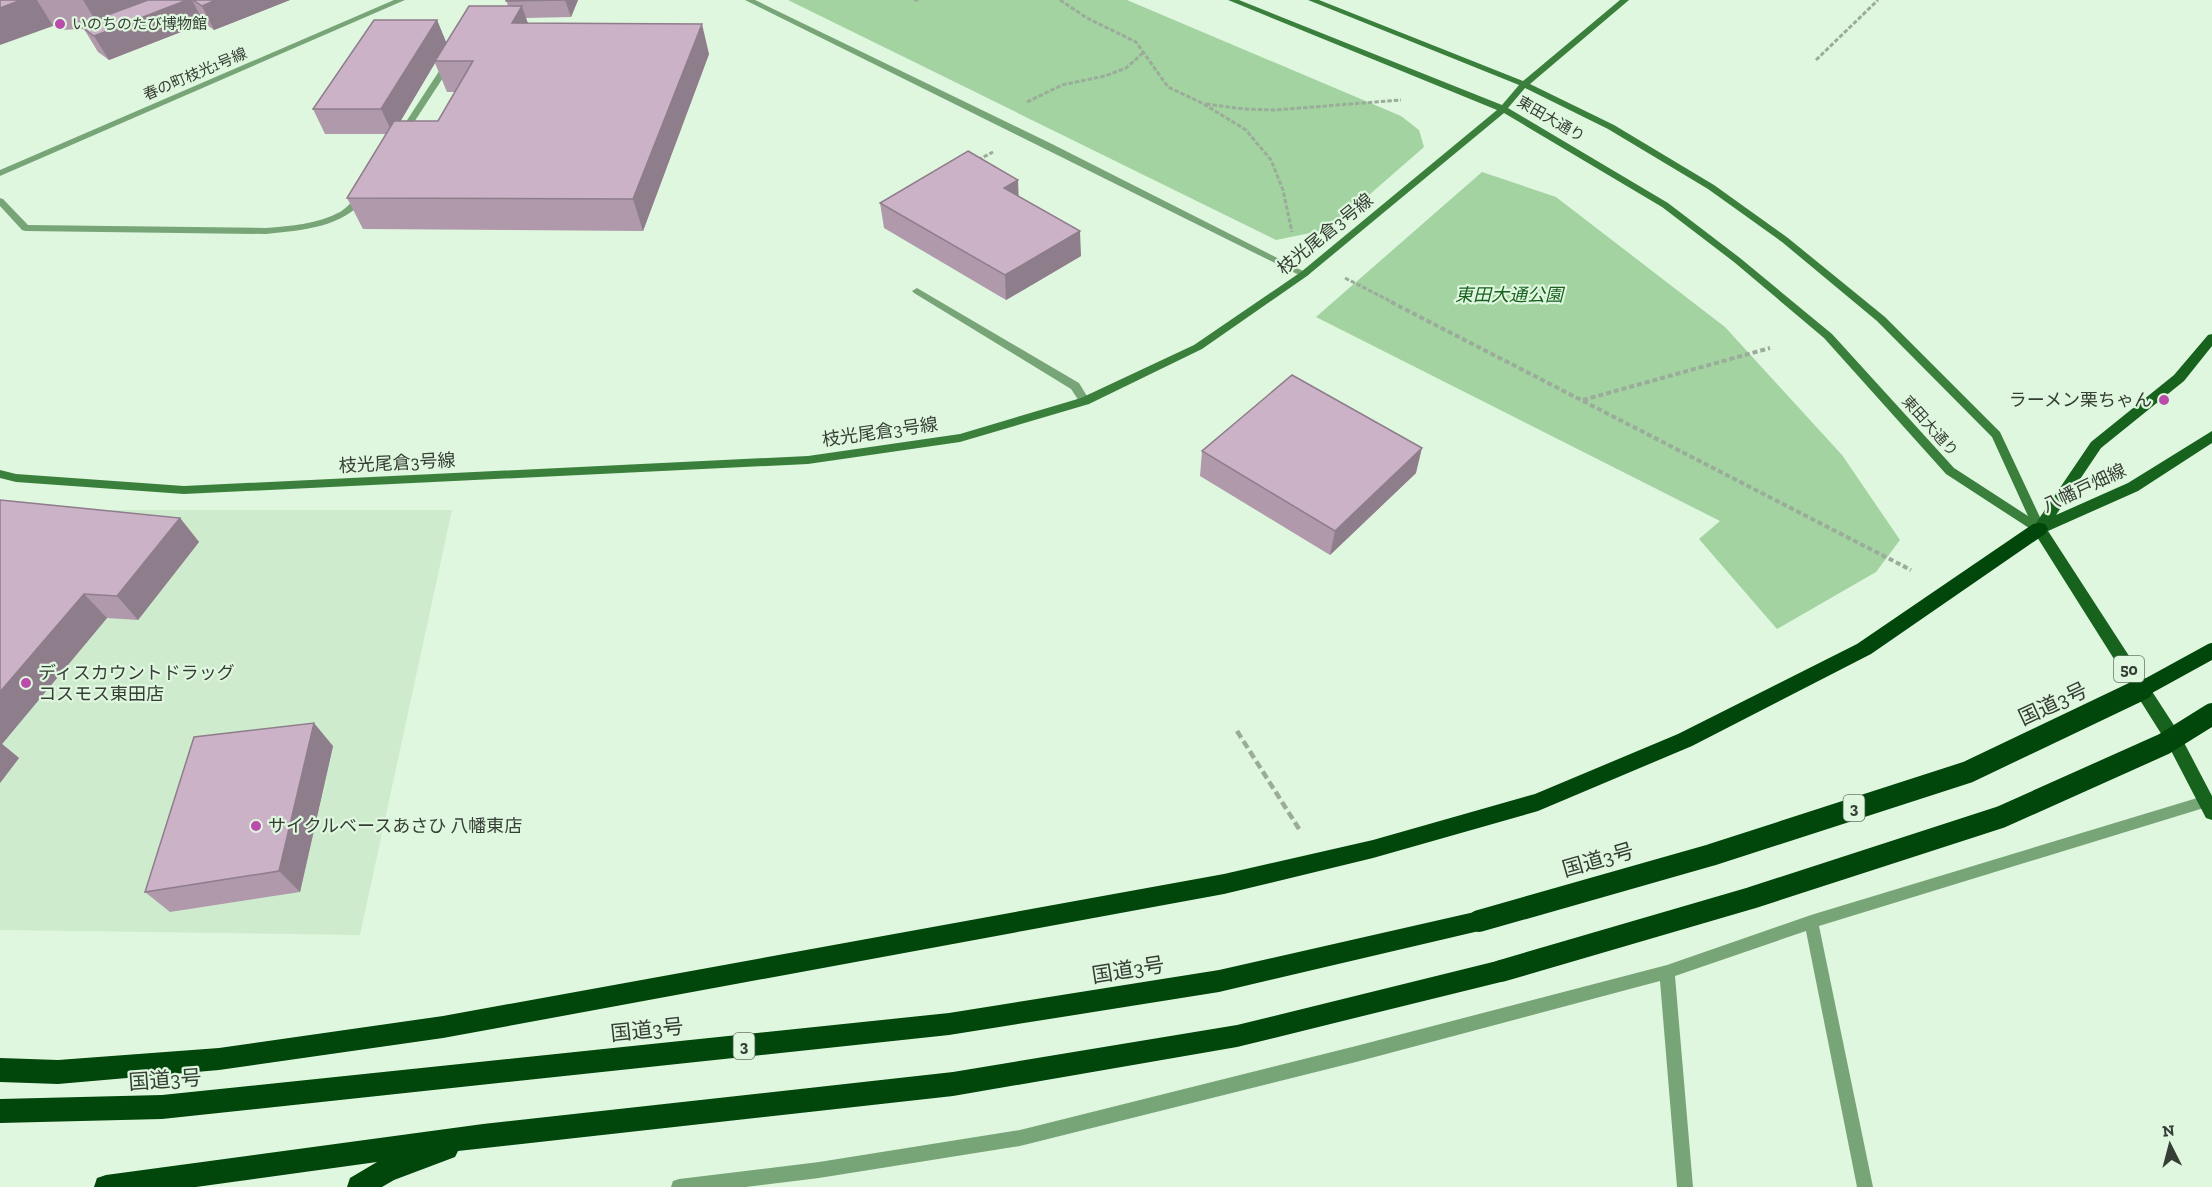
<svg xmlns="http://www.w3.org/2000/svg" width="2212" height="1187" font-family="'Zilla Slab','Noto Sans JP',serif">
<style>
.built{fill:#cfebce}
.green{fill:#a2d3a1}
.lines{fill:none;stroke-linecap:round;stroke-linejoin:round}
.path-far2{stroke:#9bac9a;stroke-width:3;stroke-dasharray:4.5 2;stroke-linecap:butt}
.path-far1{stroke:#9bac9a;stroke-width:4;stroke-dasharray:5 3;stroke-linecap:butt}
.path{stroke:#9bac9a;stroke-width:4.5;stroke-dasharray:8 4;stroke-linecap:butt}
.lane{fill:#78a578;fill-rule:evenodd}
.street{fill:#78a578;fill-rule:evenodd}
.secondary{fill:#3a803c;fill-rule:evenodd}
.primary{fill:#17621d;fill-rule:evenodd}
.highway{fill:#01460a;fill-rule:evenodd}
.highway-bridge-far1{stroke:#01460a;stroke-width:16}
.highway-bridge{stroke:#01460a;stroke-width:22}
.wall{fill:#af99aa;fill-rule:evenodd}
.shaded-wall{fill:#8e7d8b}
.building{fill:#cbb2c6;stroke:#8e7d8b;stroke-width:1.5}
.poi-dot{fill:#ba4cab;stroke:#e0f7df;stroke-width:2}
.labels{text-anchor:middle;stroke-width:4.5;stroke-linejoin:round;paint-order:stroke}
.far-poi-label{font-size:15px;fill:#353e35;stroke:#e0f7df;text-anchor:start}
.far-street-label{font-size:15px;fill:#353e35;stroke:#e0f7df}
.shield{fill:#e0f7df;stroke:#687668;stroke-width:1.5}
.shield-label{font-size:16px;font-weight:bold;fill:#353e35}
.street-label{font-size:18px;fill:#353e35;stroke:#e0f7df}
.park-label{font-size:18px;font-style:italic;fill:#19611f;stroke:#e0f7df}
.poi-label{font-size:18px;fill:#353e35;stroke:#e0f7df;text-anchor:start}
.near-street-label{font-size:21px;fill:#353e35;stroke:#e0f7df}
</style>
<rect width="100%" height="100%" fill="#e0f7df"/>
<path class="built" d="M0,510h452l-92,425 -360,-5z"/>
<g class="green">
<path d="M788,0h339l274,116 18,14 5,17 -94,82 -54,11z"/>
<path d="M1482,172l74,25 169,130 117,128 58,85 -24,32 -99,57 -78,-90 21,-18 -404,-204z"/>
</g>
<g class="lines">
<g class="path-far2">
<path d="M914,0h5"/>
<path d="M1060,0l27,18 49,24 32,45 34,16 44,27 25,30 12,30 9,42"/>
<path d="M1816,60l62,-60"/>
<path d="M1027,102l35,-17 43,-9 21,-8 17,-15"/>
<path d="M1206,104l38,5 31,1 126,-10"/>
<path d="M978,160l15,-8"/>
<path d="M1345,278l49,25"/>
</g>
<g class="path-far1">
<path d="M1391,302l520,268"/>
<path d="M1583,400l187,-52"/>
</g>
<path class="path" d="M1237,731l64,101"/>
<g class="lane">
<path d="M447,59l7,2 -49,75h-6l-1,-2z"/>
<path d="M362,194l5,3c-24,31 -65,33 -101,37l-241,-3 -3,-1 -22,-24v-8l3,1 25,26 238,3c25,-2 52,-4 74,-16 8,-5 14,-14 22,-18z"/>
<path d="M917,288l162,95 11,18 -1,3h-8l-10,-15 -157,-96 -2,-2z"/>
</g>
<g class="street">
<path d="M394,0h11l-405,176v-6z"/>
<path d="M745,0h10l297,144 257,130 -2,2h-6z"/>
<path d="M2207,795l5,2v8l-5,2 -388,119 54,261h-16l-51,-256 -131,45 18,211h-16l-17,-206 -304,81 -336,84 -201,32 -73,9h-75l2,-6 6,-2 140,-17 201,-32 336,-84 311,-81 144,-50z"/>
</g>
<path class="secondary" d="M1228,0h11l263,105 17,-20 -211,-85h11l204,81 97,-81h9l-99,84 84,41 100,60 74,53 97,79 115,115 45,96 -2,4h-8l-89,-58 -122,-136 -90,-76 -72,-55 -158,-94 -197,163 -105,73 -113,55 -129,38 -152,22 -624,30 -168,-12 -16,-4v-8l16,4 168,12 624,-30 152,-22 121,-36 113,-53 107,-73 196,-162zM1525,88l83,41 100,60 74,53 95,79 115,116 36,79 -74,-48 -122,-134 -92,-76 -72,-55 -160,-95z"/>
<path class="primary" d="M2212,334v12l-28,35 -83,67 -45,67 72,-32 84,-52v12l-74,48 -90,40 131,202 33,63v24l-6,-2 -39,-75 -135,-214 59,-87 83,-67 34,-40z"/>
<g class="highway">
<path d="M2039,523l6,1 3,5 -3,5 -174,120 -179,92 -154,65 -165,47 -149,36 -781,144 -224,32 -161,14 -58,-2v-24l58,2 161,-12 224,-32 781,-142 149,-34 162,-46 143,-60 179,-90 176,-120z"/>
<path d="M1479,911l8,3 3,7 -3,7 -8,3 -260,61 -270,43 -787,84 -162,4v-24l162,-4 787,-82 270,-43z"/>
<path d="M1501,960l8,4 3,7 -3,7 -8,4 -264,65 -284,49 -495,55 -3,6 -61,23 -12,7h-35l3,-9 27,-16 -181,25h-102l3,-9 9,-3 377,-51 470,-52 284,-47z"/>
</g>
<path class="highway-bridge-far1" d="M2139,691l73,-40"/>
<g class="highway-bridge">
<path d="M1479,921l232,-66 257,-83 174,-83"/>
<path d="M1501,971l250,-73 250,-81 163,-73 48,-30"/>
</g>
</g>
<g class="wall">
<path d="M0,0h290l-76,30 -10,-7 -95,37 -11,-8 -14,-23 -25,1 -6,-4z"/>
<path d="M506,0h72l-7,17 -45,1 2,5 181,31 -66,177 -280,-2 -16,-31 39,-64h-61l-12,-25 124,-89 9,23 62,-37zM435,63l12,29h8l-17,29h-38z"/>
<path d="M1019,197l62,59 -75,44 -122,-72 -4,-25z"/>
<path d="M1202,451l214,22 -86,82 -130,-79z"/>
<path d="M0,500l180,18 19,24 -61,78 -31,-2 -105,126 17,14 -19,25z"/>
<path d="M333,746l-33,146 -130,20 -25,-20z"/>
</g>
<g class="shaded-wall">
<path d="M21,0h16l16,26 -53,19v-37z"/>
<path d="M83,0h94l-2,3 -19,9 31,-12h5l12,23 -95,37 -15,-24 58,-22 -44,11 -3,-5 -3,-3 5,9 -7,2z"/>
<path d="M216,0h74l-76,30 -12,-24z"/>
<path d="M565,0h13l-7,17z"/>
<path d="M522,6l10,30 -20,-13z"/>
<path d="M437,20l10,24 -12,17v2l-42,71 -12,-25z"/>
<path d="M702,24l7,30 -66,177 -10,-32z"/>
<path d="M1018,180l1,25 -15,-17z"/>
<path d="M1080,231l1,25 -75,44 -1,-25z"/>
<path d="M1422,448l-6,25 -86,82 5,-24z"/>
<path d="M180,518l19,24 -61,78 -21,-24z"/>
<path d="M84,594l23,24 -105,126 17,14 -19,25v-91z"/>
<path d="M314,723l19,23 -33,146 -21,-21z"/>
</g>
<g class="building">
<path d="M0,0h21l-21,8z"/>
<path d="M148,0h39l-93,36 -11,-8 22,-8 -3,-3z"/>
<path d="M193,0h23l-14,6z"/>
<path d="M506,0h59l-59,1z"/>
<path d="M469,6h53l-10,17 190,1 -69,175 -286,-1 47,-77h44l35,-60h-38z"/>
<path d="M374,20h63l-56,89h-68z"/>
<path d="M968,151l50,29 -14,8 76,43 -75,44 -125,-72z"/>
<path d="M1292,375l130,73 -87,83 -133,-80z"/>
<path d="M0,500l180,18 -63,78 -33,-2 -84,98z"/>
<path d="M314,723l-35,148 -134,21 49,-155z"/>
</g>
<g class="poi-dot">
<circle cx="60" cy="24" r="6"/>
<circle cx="2164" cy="400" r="6"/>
<circle cx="26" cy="683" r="6"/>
<circle cx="256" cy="826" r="6"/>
</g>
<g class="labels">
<g class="far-poi-label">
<text x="72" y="29">いのちのたび博物館</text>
</g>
<g class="far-street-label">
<text transform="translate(195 74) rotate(-23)" y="5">春の町枝光1号線</text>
<text transform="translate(1551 119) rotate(30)" y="5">東田大通り</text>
<text transform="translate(1930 426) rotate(48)" y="5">東田大通り</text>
</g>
<g class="shield">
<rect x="2114" y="656" width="30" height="26" rx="4.5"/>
<rect x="1843.5" y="795" width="21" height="26" rx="4.5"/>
<rect x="733.5" y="1033" width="21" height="26" rx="4.5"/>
</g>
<g class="shield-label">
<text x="2129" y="675">50</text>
<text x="1854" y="814">3</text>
<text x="744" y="1052">3</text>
</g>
<g class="street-label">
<text transform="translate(1325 234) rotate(-39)" y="6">枝光尾倉3号線</text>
<text transform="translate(880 432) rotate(-8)" y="6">枝光尾倉3号線</text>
<text transform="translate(397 463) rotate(-3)" y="6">枝光尾倉3号線</text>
<text transform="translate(2084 488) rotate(-25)" y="6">八幡戸畑線</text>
</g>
<g class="park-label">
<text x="1509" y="301">東田大通公園</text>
</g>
<g class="poi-label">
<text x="2152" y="406" text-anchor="end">ラーメン栗ちゃん</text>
<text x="38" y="679">ディスカウントドラッグ<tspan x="38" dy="21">コスモス東田店</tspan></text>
<text x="268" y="832">サイクルベースあさひ 八幡東店</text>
</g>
<g class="near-street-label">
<text transform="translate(2053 704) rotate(-25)" y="7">国道3号</text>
<text transform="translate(1598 860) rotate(-16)" y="7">国道3号</text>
<text transform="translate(1128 970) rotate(-9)" y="7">国道3号</text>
<text transform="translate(647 1030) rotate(-6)" y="7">国道3号</text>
<text transform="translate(165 1080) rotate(-4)" y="7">国道3号</text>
</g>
</g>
<g transform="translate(2170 1145) rotate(354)" stroke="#e0f7df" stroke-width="4.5" paint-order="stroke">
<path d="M0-4.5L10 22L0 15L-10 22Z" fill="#353e35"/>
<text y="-9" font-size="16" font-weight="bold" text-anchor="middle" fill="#353e35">N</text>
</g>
</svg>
